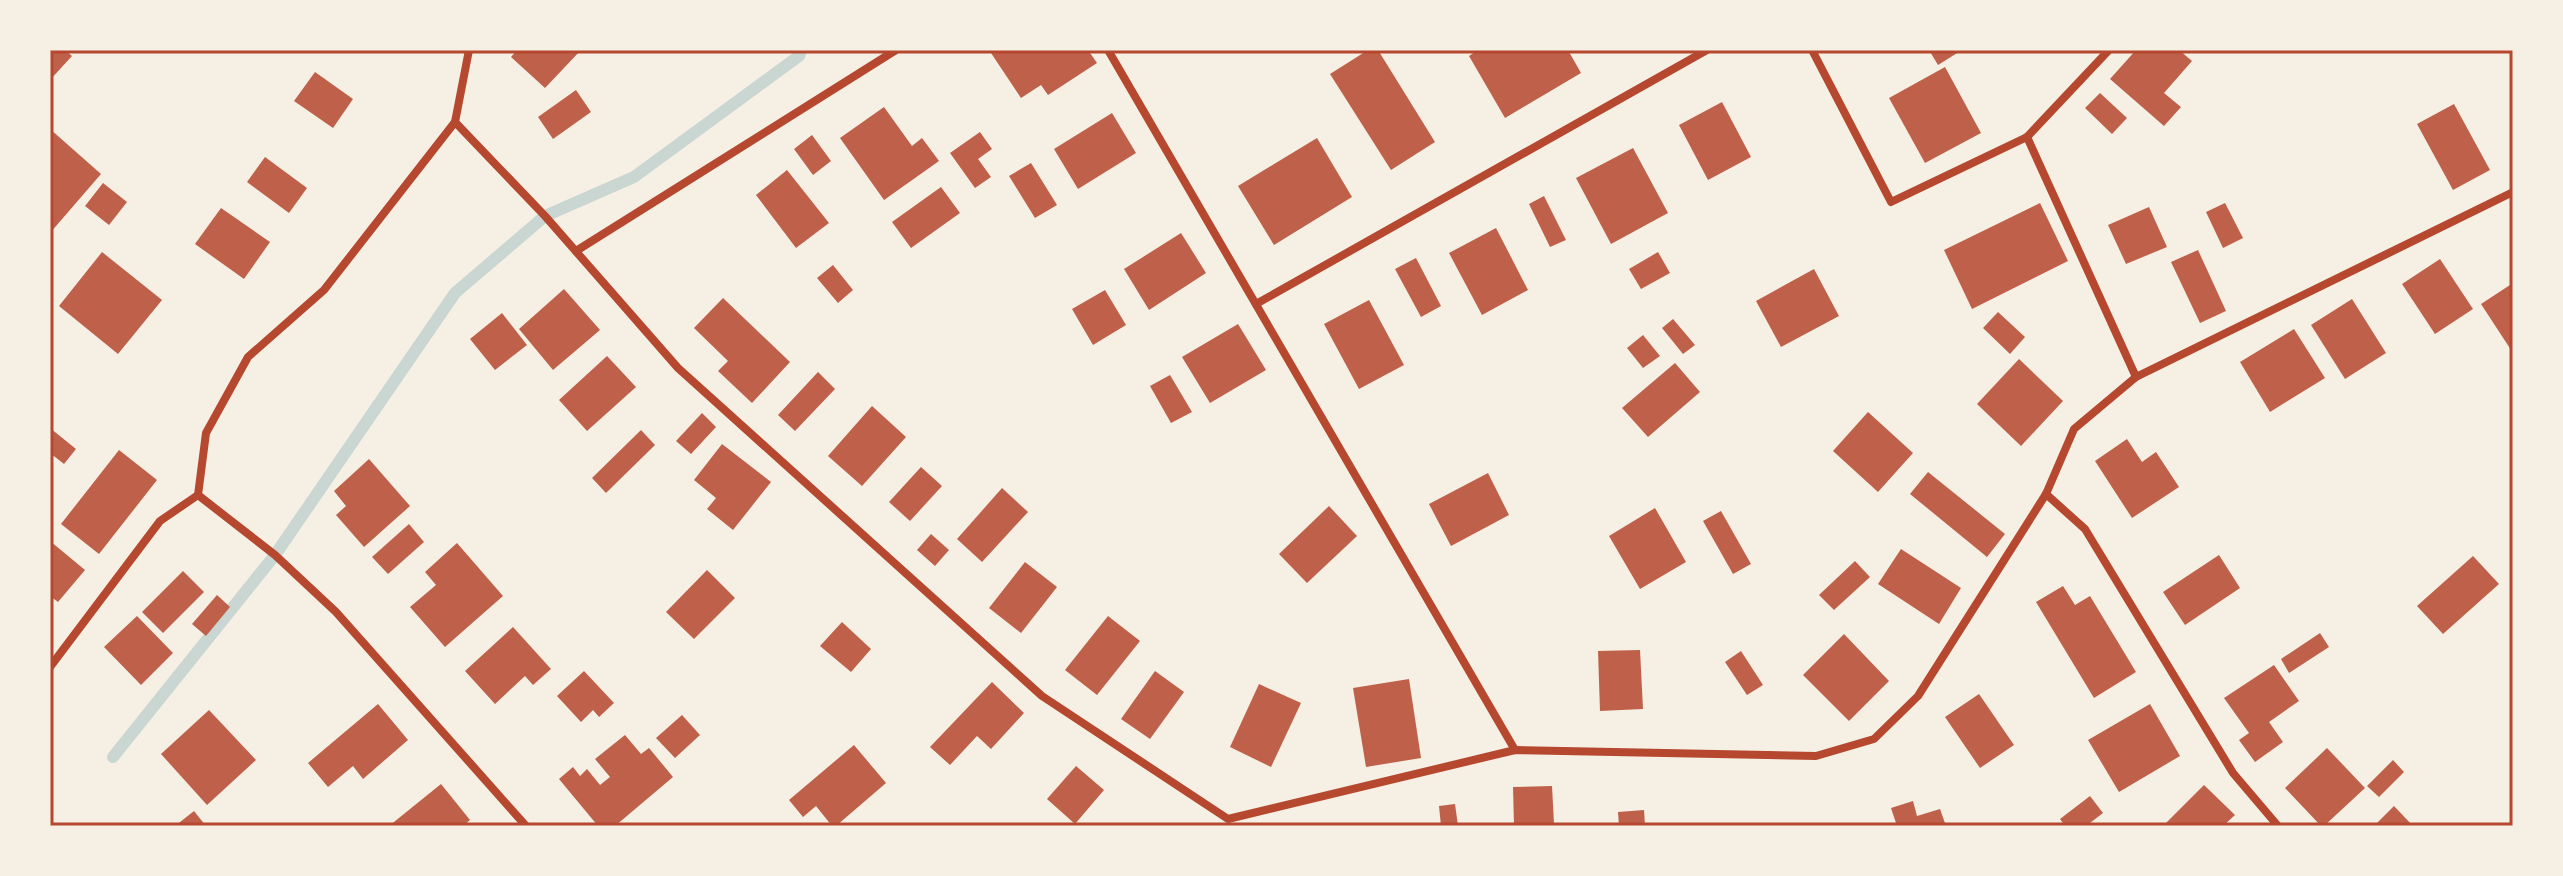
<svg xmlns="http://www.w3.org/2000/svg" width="2563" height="876" font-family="'Crimson Pro',serif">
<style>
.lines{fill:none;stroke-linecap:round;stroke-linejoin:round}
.stream{stroke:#c9d6d2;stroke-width:12}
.building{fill:#bf614a}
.minor{stroke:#b5482f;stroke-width:8}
.neatline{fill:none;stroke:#b5482f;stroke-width:3}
</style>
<rect width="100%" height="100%" fill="#f6efe4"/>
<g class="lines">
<path class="stream" d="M113,757l162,-202 180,-262 90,-77 89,-39 165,-121 2,-6"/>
</g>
<g class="building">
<path d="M50,50h15l7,6 -22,24z"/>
<path d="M517,50h64l-36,38 -34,-31z"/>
<path d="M989,50h99l9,13 -49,32 -7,-10 -20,13z"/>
<path d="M1368,50h10l57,92 -44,28 -61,-96z"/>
<path d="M1478,50h90l13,23 -76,45 -36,-62z"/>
<path d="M1929,50h33l-24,15z"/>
<path d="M2136,50h43l13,11 -28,32 17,14 -17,19 -54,-47z"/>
<path d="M1945,67l36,66 -56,30 -36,-65z"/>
<path d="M315,72l38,27 -20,29 -39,-27z"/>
<path d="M576,90l15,22 -38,27 -15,-22z"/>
<path d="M2100,93l27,25 -15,16 -27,-26z"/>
<path d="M1722,102l29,55 -43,23 -29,-55z"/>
<path d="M2454,104l36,66 -37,20 -36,-66z"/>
<path d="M884,107l28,39 10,-8 17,23 -55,39 -44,-62z"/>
<path d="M1112,113l24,40 -58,36 -24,-40z"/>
<path d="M50,129l51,45 -51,59z"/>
<path d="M980,132l12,17 -14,10 13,18 -16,11 -25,-35z"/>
<path d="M812,135l19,26 -18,14 -19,-26z"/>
<path d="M1317,138l35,59 -78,48 -36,-59z"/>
<path d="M1633,148l35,65 -57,31 -35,-66z"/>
<path d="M265,157l42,31 -18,25 -42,-31z"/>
<path d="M1031,163l26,42 -22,13 -26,-42z"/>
<path d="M787,170l42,53 -33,25 -40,-53z"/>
<path d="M103,183l24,19 -18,23 -24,-19z"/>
<path d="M941,187l19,26 -49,35 -19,-26z"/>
<path d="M1544,196l22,44 -16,7 -21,-43z"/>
<path d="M2040,203l28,58 -96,48 -28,-59z"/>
<path d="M2225,203l18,35 -20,10 -17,-36z"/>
<path d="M2149,207l18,40 -41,17 -18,-39z"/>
<path d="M221,208l49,34 -26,37 -49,-35z"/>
<path d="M1496,228l32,62 -46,25 -33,-62z"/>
<path d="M1181,233l25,40 -57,37 -25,-41z"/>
<path d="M2198,250l28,61 -26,12 -29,-61z"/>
<path d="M102,252l60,48 -44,54 -59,-48z"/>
<path d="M1658,252l12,21 -29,16 -12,-20z"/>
<path d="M1416,258l25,48 -20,11 -26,-48z"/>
<path d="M2440,259l33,50 -38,25 -33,-50z"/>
<path d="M833,265l20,25 -15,13 -21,-25z"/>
<path d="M1814,269l25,47 -58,31 -25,-46z"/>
<path d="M2513,283v70l-32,-49z"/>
<path d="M564,289l36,41 -47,40 -34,-41z"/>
<path d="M1105,290l21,35 -33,20 -21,-36z"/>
<path d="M723,298l67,64 -38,41 -34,-32 10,-10 -34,-33z"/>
<path d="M2352,299l34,54 -41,26 -34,-54z"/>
<path d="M1369,300l35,65 -45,24 -35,-65z"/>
<path d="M1998,312l27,25 -15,17 -27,-26z"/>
<path d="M502,313l25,32 -32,25 -25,-31z"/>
<path d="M1673,319l22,26 -12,9 -21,-26z"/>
<path d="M1238,324l28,46 -56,33 -28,-46z"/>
<path d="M2294,329l31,49 -55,34 -30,-50z"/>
<path d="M1643,335l17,21 -17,12 -16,-20z"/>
<path d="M607,356l29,31 -49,44 -28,-31z"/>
<path d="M2019,359l44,42 -42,45 -44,-42z"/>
<path d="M1675,363l25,29 -52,45 -26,-29z"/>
<path d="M818,372l17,17 -40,42 -17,-16z"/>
<path d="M1170,375l22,37 -21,11 -21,-37z"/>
<path d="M872,406l34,31 -44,49 -34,-30z"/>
<path d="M1868,412l45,41 -35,39 -45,-41z"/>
<path d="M702,413l14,14 -25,27 -15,-13z"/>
<path d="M50,428l26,21 -12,15 -14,-11z"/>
<path d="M641,430l14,15 -49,48 -14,-15z"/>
<path d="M2127,439l15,23 14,-10 23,35 -47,31 -37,-57z"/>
<path d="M722,444l49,38 -38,48 -26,-21 9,-11 -22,-18z"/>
<path d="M119,450l38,30 -58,74 -38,-30z"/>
<path d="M369,459l41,47 -46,41 -28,-32 10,-9 -12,-15z"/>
<path d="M921,467l21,19 -32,35 -21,-19z"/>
<path d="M1928,472l77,62 -18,23 -77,-63z"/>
<path d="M1488,473l21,42 -58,31 -22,-42z"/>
<path d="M1002,488l26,24 -46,50 -25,-23z"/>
<path d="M1329,506l28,30 -50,47 -28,-29z"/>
<path d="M1655,508l31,54 -46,27 -31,-53z"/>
<path d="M1721,511l30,53 -18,10 -30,-53z"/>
<path d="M409,524l15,18 -36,32 -16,-17z"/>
<path d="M931,534l18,16 -14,16 -18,-16z"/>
<path d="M50,541l35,29 -27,32 -8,-6z"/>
<path d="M457,543l46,53 -58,51 -35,-40 26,-22 -11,-13z"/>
<path d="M1901,549l60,39 -22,36 -61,-40z"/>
<path d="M2219,555l21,33 -55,37 -22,-33z"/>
<path d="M2473,556l26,28 -56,50 -26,-28z"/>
<path d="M1855,561l15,16 -36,33 -15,-15z"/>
<path d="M1025,562l32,25 -36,46 -32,-25z"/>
<path d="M707,570l28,28 -41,41 -28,-27z"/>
<path d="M183,571l21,21 -41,41 -21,-21z"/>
<path d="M2063,586l12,19 15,-9 46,76 -42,26 -58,-96z"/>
<path d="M217,595l13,12 -24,29 -14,-12z"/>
<path d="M137,616l36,37 -32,32 -37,-38z"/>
<path d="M1108,616l32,25 -43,54 -32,-25z"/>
<path d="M842,622l29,27 -20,23 -31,-26z"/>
<path d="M513,627l38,42 -18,16 -8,-9 -30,28 -30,-33z"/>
<path d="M2320,633l9,14 -40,26 -8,-14z"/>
<path d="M1844,634l45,47 -40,40 -46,-46z"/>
<path d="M1640,650l3,59 -43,2 -2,-60z"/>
<path d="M1741,651l22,34 -16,10 -22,-33z"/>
<path d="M2274,665l25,36 -30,21 14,20 -28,20 -16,-22 10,-7 -25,-35z"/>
<path d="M584,671l30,32 -15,14 -6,-7 -12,12 -24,-26z"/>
<path d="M1155,671l29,21 -34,47 -29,-20z"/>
<path d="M1409,679l12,79 -55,9 -13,-79z"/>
<path d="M992,682l32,31 -33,36 -14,-13 -27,29 -20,-18z"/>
<path d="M1259,684l42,19 -30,64 -41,-20z"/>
<path d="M1979,694l35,51 -34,23 -35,-51z"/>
<path d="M378,704l30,36 -45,39 -10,-13 -25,21 -20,-24z"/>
<path d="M2150,704l30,52 -61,36 -31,-52z"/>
<path d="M209,710l47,50 -49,45 -46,-51z"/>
<path d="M682,715l18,20 -25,23 -19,-20z"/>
<path d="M625,735l16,19 8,-6 24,29 -58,49h-17l-39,-47 14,-12 7,9 7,-7 13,16 10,-8 -15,-18z"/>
<path d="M854,745l32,38 -50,43h-4l-16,-20 -13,11 -14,-17z"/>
<path d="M2327,748l38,40 -41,38h-3l-36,-38z"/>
<path d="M2393,760l11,12 -25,25 -12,-11z"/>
<path d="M1076,766l28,24 -29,34 -28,-25z"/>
<path d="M441,784l29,36 -7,6h-74z"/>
<path d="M2204,785l31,30 -12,11h-60z"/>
<path d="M1552,786l2,38 -40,2 -1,-39z"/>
<path d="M2090,796l13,17 -17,13h-21l-5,-7z"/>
<path d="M1913,801l4,15 23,-7 6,17h-49l-6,-18z"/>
<path d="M1455,804l3,22h-17l-2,-20z"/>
<path d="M2394,806l19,20h-39z"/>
<path d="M1644,810l1,16h-26l-1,-14z"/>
<path d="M194,811l12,15h-31z"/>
</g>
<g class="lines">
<g class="minor">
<path d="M1108,50l407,700"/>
<path d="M1812,50l79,152 136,-65 82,-87"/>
<path d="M455,122l90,94 133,152 364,328 186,123 287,-69 301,6 58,-17 44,-43 128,-202 28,-65 62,-52 377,-185"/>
<path d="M2027,137l109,240"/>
<path d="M576,251l320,-201"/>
<path d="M1256,304l451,-254"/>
<path d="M2046,494l39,35 148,244 45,53"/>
<path d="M198,495l77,60 61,57 190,214"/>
<path d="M50,667l110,-146 38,-26 8,-62 42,-76 76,-67 131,-168 14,-72"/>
</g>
</g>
<rect width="2563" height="876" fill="none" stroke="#f6efe4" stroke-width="104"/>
<rect x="52" y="52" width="2459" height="772" class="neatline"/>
</svg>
